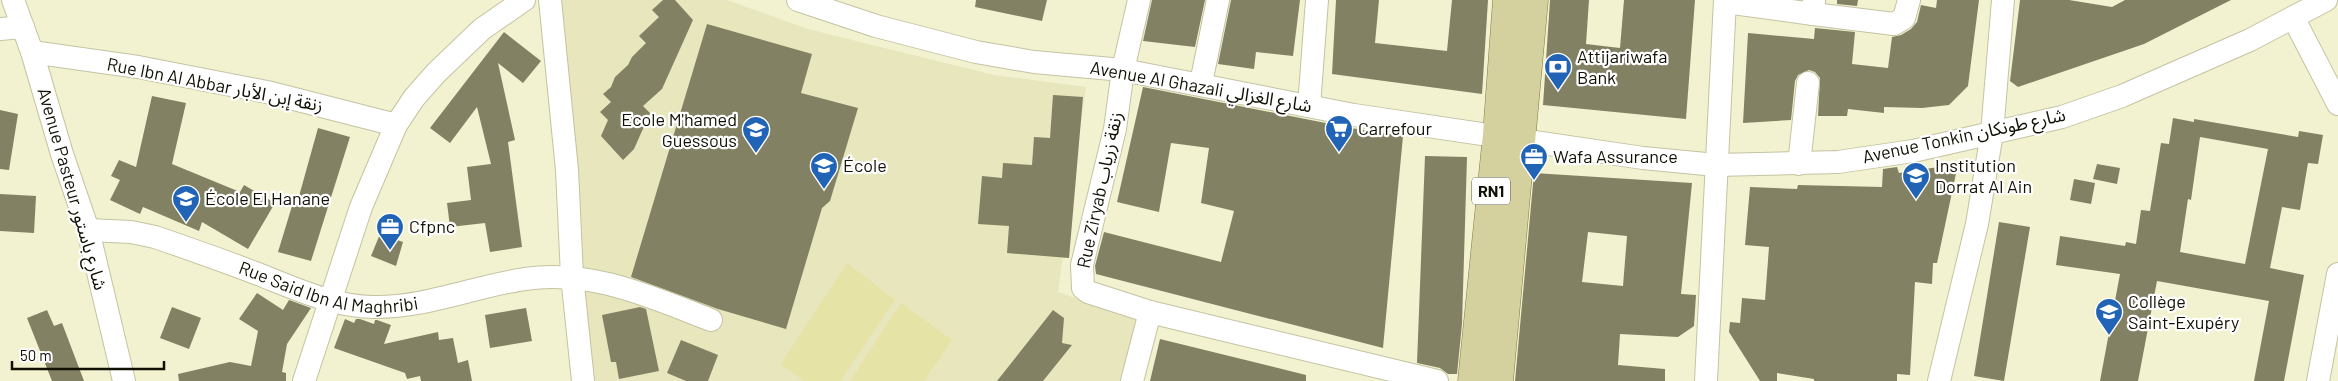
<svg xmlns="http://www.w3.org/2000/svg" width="2338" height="381" font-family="Barlow,'Noto Sans Arabic',sans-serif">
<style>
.built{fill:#e7e6bd}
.green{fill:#e6e3a7}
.building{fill:#838163;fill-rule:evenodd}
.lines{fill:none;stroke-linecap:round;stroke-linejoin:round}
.minor-casing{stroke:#c4c3a2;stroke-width:24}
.major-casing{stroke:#7e7a3f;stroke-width:29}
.minor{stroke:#fff;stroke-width:22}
.major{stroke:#d5d19e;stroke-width:28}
.labels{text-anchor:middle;stroke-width:4.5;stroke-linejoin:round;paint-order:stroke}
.shield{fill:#fff;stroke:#585850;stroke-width:1}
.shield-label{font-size:16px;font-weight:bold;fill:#111005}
.poi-label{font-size:18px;fill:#111005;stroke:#fff;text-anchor:start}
.street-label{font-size:18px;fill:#111005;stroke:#fff}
</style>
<rect width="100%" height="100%" fill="#f3f2d0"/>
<path class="built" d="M560,0h167l81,29 186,46 92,12 -28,205 80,28 -18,61h-530z"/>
<g class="green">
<path d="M847,263l48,37 -55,81h-36l-23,-17z"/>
<path d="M901,303l51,37 -28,41h-74z"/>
</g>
<g class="building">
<path d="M663,0h12l18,20 -31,69 -19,17 7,7 -16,36 -11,11 -22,-24 7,-16 -8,-8 11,-10 -8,-8 8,-7 4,-10 13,-12 4,-8 14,-14 -7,-7 20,-19 -7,-7z"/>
<path d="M976,0h71l-5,21 -67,-14z"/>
<path d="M1152,0h53l-10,47 -52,-6z"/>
<path d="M1231,0h69l-7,56 -37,-4 -2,17 -36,-5z"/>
<path d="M1336,0h43l-4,43 72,8 5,-51h36l-6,94 -150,-20z"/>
<path d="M1550,0h39l-3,44 34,4 4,-48h71l-9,119 -143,-14z"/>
<path d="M1837,0h21l-1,6 -20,-2z"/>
<path d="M1937,0h42l-11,86 -19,19 -27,3 -38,-1v6l-36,-4 -1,7h-29l2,-38 -5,-6 -6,-2 -11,5 -3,6 -4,39 -48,3 5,-90 66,6 1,-11 40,4 -3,32 36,4 4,-31 9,-2 10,-6 6,-7 4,-17 15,3z"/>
<path d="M2020,0h49l43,7 13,-7h106l-87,44 -126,43 -8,-6z"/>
<path d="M707,24l105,30 -11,39 57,15 -28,93 -8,7 -36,121 -68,-20 -87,-32z"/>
<path d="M504,32l37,29 -18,22 -25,-20 17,77 -7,2 14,105 -32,5 -5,-29 -35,4 -3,-24 24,-3 -4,-33 24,-3 -14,-57 -27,36 -20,-15z"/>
<path d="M1143,87l208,41 52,8 -20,212 -287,-74 -1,-8 9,-34 117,30 13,-51 -33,-8 8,-55 -38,-5 -12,69 -42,-10z"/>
<path d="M1053,95l30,2 -14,161 -62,-5 2,-27 -31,-2 4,-48 20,2 1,-15 29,2 2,-28 16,1z"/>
<path d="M152,96l34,7 -14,61 68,28 4,-7 31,18 -27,46 -46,-27 -3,9 -56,-24 -3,7 -30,-14 10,-20 -9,-4 8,-16 17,7z"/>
<path d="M0,110l18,4 -9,56 -9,-1z"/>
<path d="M2173,118l21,4v-3l104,18 1,-6 24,4 -5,29 -10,-1 -8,47 -18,-3 -12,61 34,7 -20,106h-30l15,-80 -112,-20 -19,100h-38l20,-107 -64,-9 4,-29 65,10 1,-4 10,2 5,-34 9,1 11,-68 8,1zM2200,137l68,12 -23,115 -65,-12 8,-53 3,1z"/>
<path d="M318,128l32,9 -39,124 -33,-9 14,-46 4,1z"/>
<path d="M1425,156l42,1 -5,167 -5,50h-9l-8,-6 -23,-5z"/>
<path d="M1958,164l-21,99h-4l-1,21 -17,-2 -5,93 -13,-1v7h-83v-2l-37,-6v8h-17l-31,-49 1,-10 10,1 2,-25 23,2 4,-53 -24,-2 5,-58 47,2 1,-4 84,2 1,-18 14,-2 2,6z"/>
<path d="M2097,164l23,4 -3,16 -24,-5z"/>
<path d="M1534,173l158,10 -11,111 15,1 -2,31 -16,11 -58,-3 -2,31 47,4v12h-150zM1588,232l39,4 -4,50 -41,-4z"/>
<path d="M2074,179l21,4 -4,21 -21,-4z"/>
<path d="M0,194l36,2 -2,37 -34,-2z"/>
<path d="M1999,222l31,5 -26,154 -30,-5z"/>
<path d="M380,234l23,8 -7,24 -25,-10z"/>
<path d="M257,293l26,17 6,-10 22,8 -24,36 -5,28 4,1v8h-107l-1,-7 52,-12 21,4 7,-35 -19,-12z"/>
<path d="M172,307l29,11 -12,31 -29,-11z"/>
<path d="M640,307l6,2 13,62 -40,8 -3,-17h-5l-9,-47z"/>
<path d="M526,308l6,33 -42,7 -5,-33z"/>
<path d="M47,310l7,16 8,-3 22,58h-32l-25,-63z"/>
<path d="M1053,310l11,8 -2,25 10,2 -29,36h-46z"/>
<path d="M345,319l9,4 2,-4h4l14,5 1,-4h2l14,5 -7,19 54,-12 1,8 14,-2 5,25 10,-3 4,21h-51l-1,-5 -13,3 -2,-6 -71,-25z"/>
<path d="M1160,339l146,36v6h-156z"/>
<path d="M681,340l37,15 -10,26h-22l-19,-8z"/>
</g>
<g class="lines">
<defs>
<g id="minor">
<path d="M13,0l19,52 30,102 26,76 36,151"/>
<path d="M550,0l17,170 5,106 11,105"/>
<path d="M798,0l78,26 100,26 58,10 89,8 231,45 289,43 73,7 122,-3 75,-11 149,-34 60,-21 128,-56 76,-40"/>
<path d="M1139,0l-16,70 -8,59 -33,136 1,23 5,4 62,20 287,69"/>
<path d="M1725,2l88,12 1,-14"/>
<path d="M1813,14l81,10 10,-6 5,-18"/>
<path d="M2294,19l44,85"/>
<path d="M0,29l23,-2"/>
<path d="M32,52l106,15 129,25 129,33"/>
<path d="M1201,83l17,-83"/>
<path d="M1309,106l8,-106"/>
<path d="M1799,164l9,-81"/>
<path id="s1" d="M88,230l43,2 24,5c35,12 69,24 103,37 38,15 74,32 115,33 53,1 102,-21 152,-28 66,-10 126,18 186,41"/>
<path d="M304,381l57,-174 35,-82 18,-27 22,-25 46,-44 42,-29"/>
<path d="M1132,381l18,-69"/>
<path d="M1706,381l19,-381"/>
<path d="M1939,381l38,-157 15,-91 11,-133"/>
<path d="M2318,381l20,-107"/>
</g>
<g id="major">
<path d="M1472,381l25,-246 10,-135"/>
<path d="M1499,381l35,-381"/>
</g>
</defs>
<use href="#minor" class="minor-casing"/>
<use href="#major" class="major-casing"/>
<use href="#minor" class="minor"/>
<use href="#major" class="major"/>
</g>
<defs>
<symbol id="bank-pin" viewBox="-11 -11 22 30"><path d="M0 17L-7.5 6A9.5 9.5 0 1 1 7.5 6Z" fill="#2164b5" stroke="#fff"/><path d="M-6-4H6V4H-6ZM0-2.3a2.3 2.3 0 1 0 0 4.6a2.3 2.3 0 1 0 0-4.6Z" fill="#fff"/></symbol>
<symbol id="supermarket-pin" viewBox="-11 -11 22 30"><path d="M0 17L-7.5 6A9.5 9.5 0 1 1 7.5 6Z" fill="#2164b5" stroke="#fff"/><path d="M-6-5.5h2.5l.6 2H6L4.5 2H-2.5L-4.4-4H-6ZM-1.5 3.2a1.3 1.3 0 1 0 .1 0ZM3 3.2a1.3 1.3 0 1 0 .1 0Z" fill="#fff"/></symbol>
<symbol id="school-pin" viewBox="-11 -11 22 30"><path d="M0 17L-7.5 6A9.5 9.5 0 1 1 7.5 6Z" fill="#2164b5" stroke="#fff"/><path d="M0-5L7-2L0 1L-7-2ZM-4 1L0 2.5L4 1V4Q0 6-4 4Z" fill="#fff"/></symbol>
<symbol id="office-pin" viewBox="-11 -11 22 30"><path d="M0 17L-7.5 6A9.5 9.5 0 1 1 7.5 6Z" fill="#2164b5" stroke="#fff"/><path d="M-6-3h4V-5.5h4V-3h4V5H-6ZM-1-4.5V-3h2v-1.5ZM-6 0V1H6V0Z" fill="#fff"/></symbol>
</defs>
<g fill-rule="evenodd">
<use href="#bank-pin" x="1542" y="51" width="32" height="43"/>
<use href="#supermarket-pin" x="1323" y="113" width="32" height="43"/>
<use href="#school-pin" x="740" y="114" width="32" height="43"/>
<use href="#office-pin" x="1518" y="141" width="32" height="43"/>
<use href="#school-pin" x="808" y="150" width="32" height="43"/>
<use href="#school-pin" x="1900" y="160" width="32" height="43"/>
<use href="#school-pin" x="170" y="183" width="32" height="43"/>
<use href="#office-pin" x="374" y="211" width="32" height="43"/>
<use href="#school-pin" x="2093" y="296" width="32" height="43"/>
</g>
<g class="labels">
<rect class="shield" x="1472" y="177.5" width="38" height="27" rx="4"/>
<g class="shield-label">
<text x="1491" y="197">RN1</text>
</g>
<g class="poi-label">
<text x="1577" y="63">Attijariwafa<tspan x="1577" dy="21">Bank</tspan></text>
<text x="737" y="126" text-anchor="end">Ecole M'hamed<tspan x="737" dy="21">Guessous</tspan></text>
<text x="1358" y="135">Carrefour</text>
<text x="1553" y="163">Wafa Assurance</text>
<text x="843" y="172">École</text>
<text x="1935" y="172">Institution<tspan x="1935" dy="21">Dorrat Al Ain</tspan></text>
<text x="205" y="205">École El Hanane</text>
<text x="409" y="233">Cfpnc</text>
<text x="2128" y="308">Collège<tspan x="2128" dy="21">Saint-Exupéry</tspan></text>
</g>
<g class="street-label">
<text transform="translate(215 85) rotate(11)" y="6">Rue Ibn Al Abbar زنقة إبن الأبار</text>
<text transform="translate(1201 87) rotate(10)" y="6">Avenue Al Ghazali شارع الغزالي</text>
<text transform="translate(1964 136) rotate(-12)" y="6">Avenue Tonkin شارع طونكان</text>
<text transform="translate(72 189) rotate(74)" y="6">Avenue Pasteur شارع باستور</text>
<text transform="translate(1100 190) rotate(-78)" y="6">Rue Ziryab زنقة زرياب</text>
<text dy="6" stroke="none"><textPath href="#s1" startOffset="250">Rue Said Ibn Al Maghribi</textPath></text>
</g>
</g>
<path d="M12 361v8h152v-8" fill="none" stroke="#111005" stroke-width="2.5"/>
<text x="20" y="361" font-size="15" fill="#111005" stroke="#ffffff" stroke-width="4" paint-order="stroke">50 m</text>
</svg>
